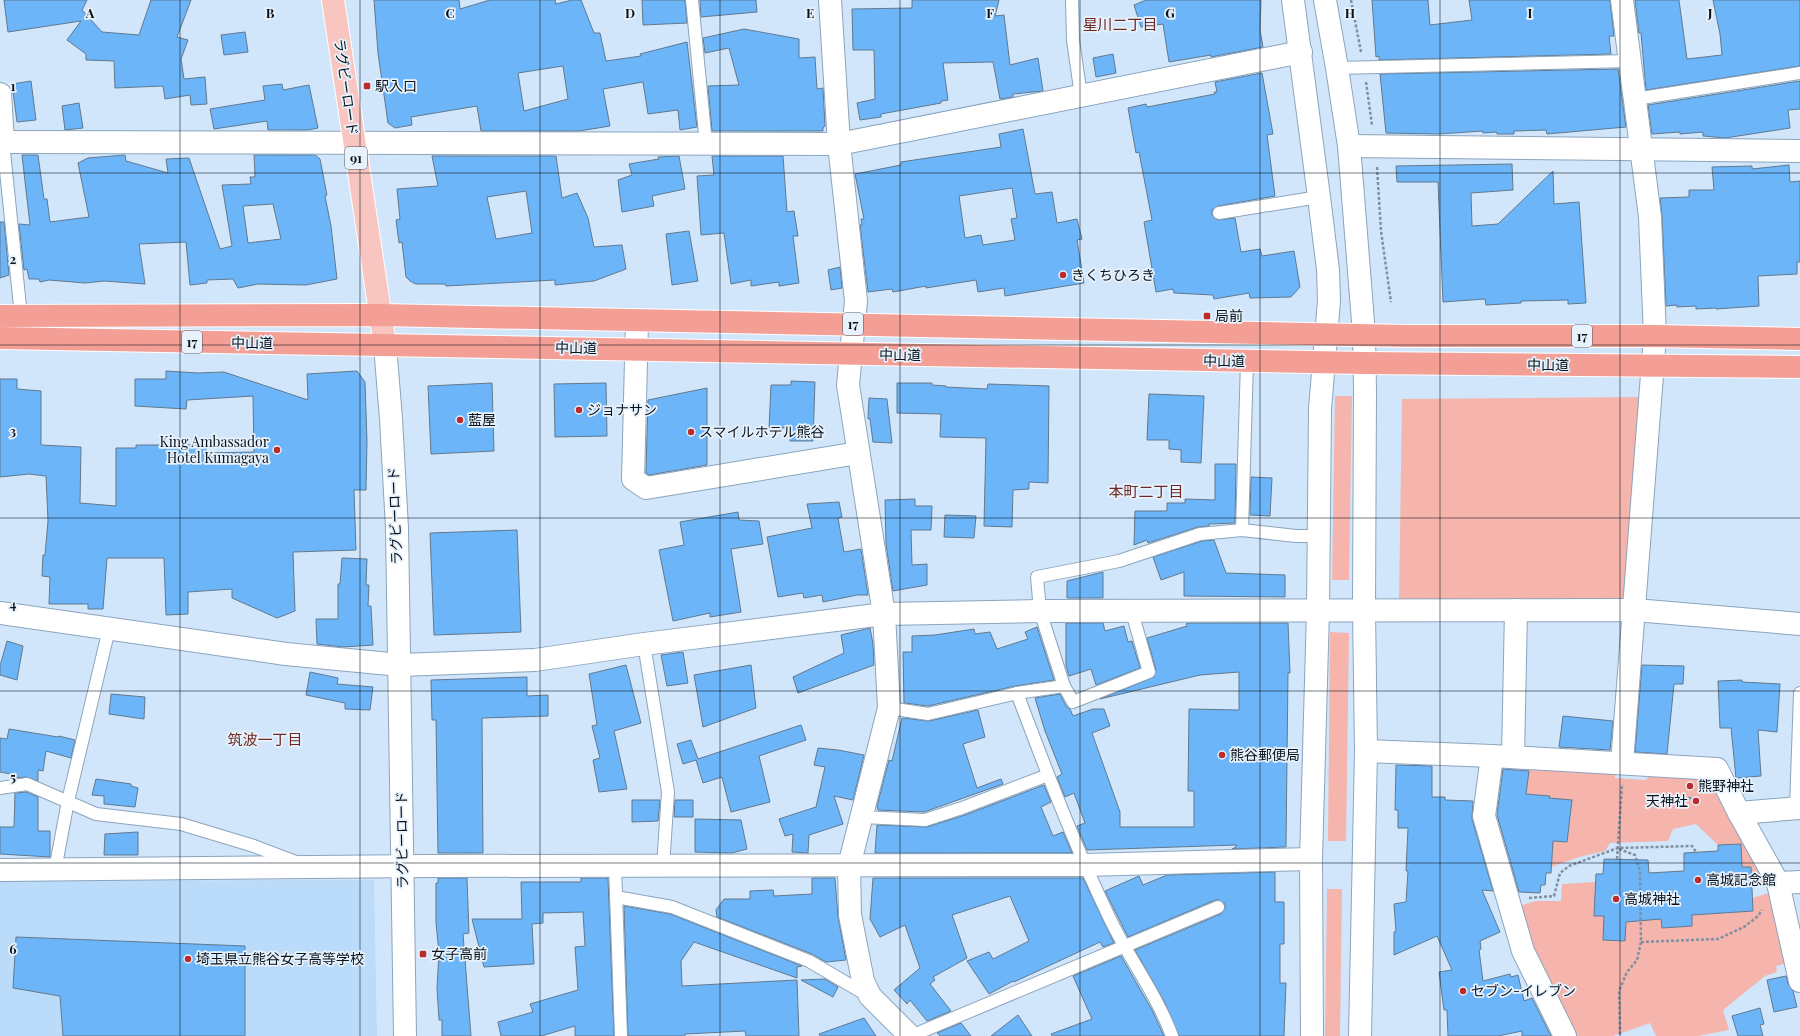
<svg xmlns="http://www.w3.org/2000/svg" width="1800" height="1036" font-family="'Playfair Display','Noto Sans JP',serif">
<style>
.built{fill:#badbfa}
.green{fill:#f5b4ac}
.building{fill:#6cb5f8;stroke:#61798f;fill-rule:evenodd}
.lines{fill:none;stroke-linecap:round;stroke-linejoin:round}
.lane-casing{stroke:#8ba5bd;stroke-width:14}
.street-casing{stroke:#8ba5bd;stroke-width:24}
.secondary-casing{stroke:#8ba5bd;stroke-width:24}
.primary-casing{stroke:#fff;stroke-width:24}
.highway-casing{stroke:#fff;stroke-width:24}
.path{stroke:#8090a1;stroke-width:2.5;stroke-dasharray:3 2;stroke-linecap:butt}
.lane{stroke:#fff;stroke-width:12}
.street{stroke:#fff;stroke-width:22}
.secondary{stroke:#fff;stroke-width:22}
.primary{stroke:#f8c5c0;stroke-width:22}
.highway{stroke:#f49f96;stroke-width:22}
.grid{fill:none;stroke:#0a131c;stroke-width:1;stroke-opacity:0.55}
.poi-dot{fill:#ba2b2b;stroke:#e7f2fc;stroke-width:1.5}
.labels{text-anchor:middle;stroke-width:3.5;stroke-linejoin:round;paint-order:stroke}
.shield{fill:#e7f2fc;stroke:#4c565f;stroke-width:1}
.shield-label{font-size:13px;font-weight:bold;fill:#0a131c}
.poi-label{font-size:14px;fill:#0a131c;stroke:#e7f2fc;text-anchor:start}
.street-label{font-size:14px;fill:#0a131c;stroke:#e7f2fc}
.neighbourhood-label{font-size:15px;fill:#6d2823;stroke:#e7f2fc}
.grid-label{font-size:13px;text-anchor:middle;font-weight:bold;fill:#0a131c;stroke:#e7f2fc;stroke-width:3.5;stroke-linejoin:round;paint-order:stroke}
</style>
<rect width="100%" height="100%" fill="#d1e6fb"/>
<path class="built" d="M374,880l3,156h-377v-155z"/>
<g class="green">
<path d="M1335,396h17l-3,184h-17z"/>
<path d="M1640,397l-12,205 -229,1 3,-204z"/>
<path d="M1330,632l19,1 -3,208h-18z"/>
<path d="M1530,763l85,5v10l30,2 11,-9 55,4 55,106 -14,5 -1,-19h-9l-1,-23 -23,1 -22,-21 -23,5 -5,12 -58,2 -5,8 -26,6 -28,10 2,-18 -15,-1 12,-7 17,1 1,-16 -17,-4 19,2 2,-24 -23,-2v-2l-14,-2v3h-9z"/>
<path d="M1596,882l-2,34h10l21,25 1,-24c13,1 22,3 35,2l1,9 30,-2v-11l61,-4 -1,-13 20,-6 15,71 -11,3 1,6 -12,4 -42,34 6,20 -31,6h-42l-6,-13 -37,13h-41l-43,-89 -10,-41 17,-5h25l1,-17z"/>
<path d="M1327,889h15l-2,147h-15z"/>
</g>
<g class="building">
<path d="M4,0h83l-5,10 20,22 37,3 12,-35h40l-14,37 11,3 -7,19 3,20 21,-2 2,27 -16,1 -1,-10 -25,4 -2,-13 -48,2 -1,-27 -28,-1v-6l-19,-14 14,-19 -73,11z"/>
<path d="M374,0h85l1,9 30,-9h65l1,4 16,-4h9l13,33h6l6,28 35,-5 -1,-2 47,-12 10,85 -17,3 -2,-20 -30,4 -5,-32 -40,7 7,37 -31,5h-98l-4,-25 -66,11 1,8 -17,3 -7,-5 -10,-70zM563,66l5,33 -44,12 -6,-38z"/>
<path d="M642,0h43l2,23 -44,2z"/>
<path d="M700,0h56l1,12 -56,5z"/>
<path d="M912,0h87l-4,16 9,-1 6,50 28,-7 5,33 -30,3v3l-13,2 -7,-37 -50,1 5,37 -7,1v2l-60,11v3l-21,3 -3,-17 18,-4 -1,-49h-21l-1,-41 60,-1z"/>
<path d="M1146,0h115l-1,30 3,17 -52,10v-2l-42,7 -6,-38 -22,3 -7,-22z"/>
<path d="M1372,0h56l2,25 42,-5 -3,-20h141l4,36h-5l2,18 -232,6v-4l-3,1z"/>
<path d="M1635,0h44l8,59 35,-4 -2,-21 -7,-34h87v66l-154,24 -5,-57h-2z"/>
<path d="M744,29l55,10v19l16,-1 2,32 6,-1 2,38 -2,2v3h-111l-4,-45 31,-1 -10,-37 -24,5 -2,-15z"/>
<path d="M245,32l3,20 -24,3 -3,-20z"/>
<path d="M1113,54l3,19 -20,4 -3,-19z"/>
<path d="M1618,69l8,58 -79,7 -1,-4 -32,1v3h-17v-2l-14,1v-2l-45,3 -52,-1 -6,-59z"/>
<path d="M1262,73l11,61 -6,1 8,61 -57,10 -6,4v5l5,5 18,-2 6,34 19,-3 2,7 32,-5 6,36 -9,10 -41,1 -1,-5 -35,6 -1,-4 -39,-2 -1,-4 -17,3 -12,-70 8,-2 -13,-68 -3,1 -8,-45 18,-4 1,3 68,-13 -1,-2h3l-2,-10z"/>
<path d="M31,81l5,39 -19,2 -5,-38z"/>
<path d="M1800,81v28l-12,1 2,18 -65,10 -22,-2v-4l-23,2v-2l-28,2 -4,-29z"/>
<path d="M282,84l1,6 26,-5 9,43 -10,2h-40l-1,-9 -53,8 -4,-20 55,-9 -2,-14z"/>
<path d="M79,103l4,25 -18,2 -3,-24z"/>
<path d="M1023,129l12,65 17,-2 5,31 20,-4 5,20 -5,1 7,43 -79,13 -1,-8 -26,4 -2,-12 -50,8v-2l-33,6 -1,-3 -24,3 -8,-67h2l-1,-6h3l-9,-45 46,-9v-3l100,-15 -2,-13zM1012,188l5,30 -6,1 4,21 -32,5 -2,-10 -16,3 -6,-42z"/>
<path d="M22,155h16l6,44h3l3,23 39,-5 -11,-54 10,-5 37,-3 1,6 42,12 -2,-14 23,-1 31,91 12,-3 -10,-61 29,-1 -1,-7h5l-1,-22h61l5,4 7,36 -2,1 6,30 6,53 -31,6 -48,-1 -20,4 -5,-9 -26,1v3l-17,2 -4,-43 -47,2 6,40 -41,-3 -19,2 -36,-3 -9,2 -1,-3h-10l-2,-10 -3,1 -5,-46 11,1zM273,204l8,35 -33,4 -5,-37z"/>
<path d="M432,156h124l6,42 15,-5 11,25 6,29 28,-2 4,24 -32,12 -39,4v-5l-109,6 -1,-2h-29l-6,-3 -4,-4 -4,-35 -3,1 -3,-23 4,-1 -3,-30 41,-3zM526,191l6,42 -36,6 -9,-42z"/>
<path d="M679,156l6,33 -33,7 2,10 -32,6 -4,-32 14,-5 -3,-11 30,-5 -1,-2z"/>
<path d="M712,156h71l4,56 7,-1 4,25h-5l6,47 -20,3v-4l-28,4v-6l-20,4 -7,-51 -23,2 -4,-59 17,-1z"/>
<path d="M1512,164l1,26 -42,3 1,33 26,-2 55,-53 1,33 25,-2 7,101 -18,1v-4l-47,1v2l-35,2 -1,-6 -42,3 -5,-120h-41l-1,-16z"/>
<path d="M1789,165l1,17 10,-1v81h-3v12l-39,2 1,30 -43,3v-1l-20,1v-3l-19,1v-2l-11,1 -4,-90 -2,-18 29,-1v-7h25l-2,-23 40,-1v3z"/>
<path d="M0,222h4l5,53 -9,3z"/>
<path d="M689,231l9,50 -26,4 -6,-51z"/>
<path d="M840,267l2,21 -11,2 -3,-20z"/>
<path d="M166,371l32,2 26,-1 84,28 -1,-26 50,-3 8,11 2,59 -1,49h-12l2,60 -63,2 2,59 -18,7 -45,-20v-9l-44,3v22l-22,1 -2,-57h-57l-4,51h-15v-5h-39l1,-27 -8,-1 1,-21h2l3,-34 -2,-45 -17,-2 -29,3v-98h17v10l24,2v54l40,2 -1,56 36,3v-58h20v-3h70v8l48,-1 -1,-56 -66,4 -1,9 -51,-3v-27h31z"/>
<path d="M791,381l24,1 -2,59h-23v-13h-21l2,-43h20z"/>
<path d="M492,383l2,68 -63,3 -3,-68z"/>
<path d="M606,383l1,53 -52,1 -1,-53z"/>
<path d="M897,383h35v2l14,1v1l41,2 1,-5 61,2 -1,97 -19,-1v7l-16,1 -1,37 -28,-1 2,-88 -46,-1 1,-23 -44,-1z"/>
<path d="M707,388v77l-58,10 -3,-2 2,-73z"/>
<path d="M1149,394l55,2 -3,67 -20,-1v-12l-12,-1v-9h-22z"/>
<path d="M869,398l18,1 5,44 -19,-1 -3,-23h-2z"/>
<path d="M1215,464h21l-1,59 -26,1v2l-11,1 -50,16 -1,-3 -13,5 1,-34h32v-8h18v-4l30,1z"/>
<path d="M1251,477l21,1 -2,38 -20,-1z"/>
<path d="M915,499v7h17l-1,24h-20l1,35 15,-1v21l-34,6 -7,-47 -1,-44z"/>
<path d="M839,502l3,15 -4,1 6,34 17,-3 7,46h-11l-34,7 -1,-7 -18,3 -1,-5 -25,4 -11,-60 45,-9 -5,-24z"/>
<path d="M738,512l1,8 20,1 4,23 -32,5 10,63 -31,5v-4l-37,8 -14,-71 25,-5 -4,-23z"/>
<path d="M945,515l31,1 -2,22 -30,-1z"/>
<path d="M517,530l4,102 -87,3 -4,-102z"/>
<path d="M1214,540l12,33 59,2v22l-101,-1v-24l-23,8 -8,-23 49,-16z"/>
<path d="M342,558l25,1 -1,26h3l-1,21h3l2,39 -30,2 -26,-3 -1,-25h22v-35h2z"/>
<path d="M1103,572v26h-36v-17z"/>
<path d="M1066,623h37l2,8 19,-5 4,16 4,-1 8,27 -44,17 -5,-16 -22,7 -3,-10z"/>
<path d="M1189,623h99l2,50h-2l-2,174 -54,2 4,-2v-2l-149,5 -10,-24 8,-3 -11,-30 -9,4 -8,-20 5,-3 -17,-43 -10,-33 25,-4 6,12 4,3 3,7 20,-7h11l6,17 -18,7 28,79v15h74v-36h-6l1,-82 50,1v-38l-39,3 -100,24 54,-22 2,-7 -9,-32 40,-12 -1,-2z"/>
<path d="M1037,627l17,53 -39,6 -87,20 -24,-3 -1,-51h9v-16l23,-1 39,-6 1,5 15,-2 7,17 31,-10 -3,-7z"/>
<path d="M870,628l3,16 1,21 -76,28 -5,-16 51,-24 -3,-18z"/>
<path d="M7,641l16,5 -6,34 -17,-5v-9z"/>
<path d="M683,652l5,31 -21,3 -6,-31z"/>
<path d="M626,665l15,58 -27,8 13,58 -28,3 -6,-32 7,-2 -8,-32 5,-1 -8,-51z"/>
<path d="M751,665l5,43 -53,19 -9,-52z"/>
<path d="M1642,665l42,1 -1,18h-9l-7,70 -32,-2z"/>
<path d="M310,672l28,6 -1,6 36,3 -3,23 -25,-1v-6l-39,-8z"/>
<path d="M527,677v19l21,-1v21l-66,2 1,135h-45l-2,-133h-4l-1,-40z"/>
<path d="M1742,680v2l38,2 -3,48 -19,-2 3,46 -25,2 -5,-50h-11l-2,-47z"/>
<path d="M111,694l34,3 -1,22 -35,-5z"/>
<path d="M978,710l7,27 -22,7 14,44 24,-9 2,5 -79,28 -46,-2 -1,-4 12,-46 3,1 10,-43 27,3z"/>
<path d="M1563,716l50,5 -3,29 -51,-3z"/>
<path d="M801,725l5,15 -47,16 11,46 -39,10 -9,-35 -19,6 -7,-23 -13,4 -6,-20 14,-4 7,19z"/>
<path d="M9,729l49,8 1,-1 16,4 -4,18 -25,-7 -3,20 -5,-1v11l-12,-4 -10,1v-3l-16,-3v-34l7,1z"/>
<path d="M818,748l20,2 26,5 -11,45 -19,-4 9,28 -34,11 -1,18 -16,-1 1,-18 -8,2 -6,-17 37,-12 9,-40 -11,-2z"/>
<path d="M1396,765l36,1v31h13v3l28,1 -1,18 21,72 -11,-1 18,42 -20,9 1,8 -2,1 4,31 27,-7 1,3 7,-2 6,26 8,-3 19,38h-29v-5l-24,5h-50l-1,-26h-3l-5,-38 13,-2 -15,-34 -43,19v-23l2,-1 -2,-27 12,-2 2,-31h-2l2,-43h-10v-18h-3z"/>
<path d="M1503,769l26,2 -3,23 24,2 -1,2 23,2 -5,42 -14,-1 -2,32h-5l-1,12h-4l-1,8 -21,-1 -22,-77z"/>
<path d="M96,779l35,5v2l7,2 -3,19 -31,-3v-8l-12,-1z"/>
<path d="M1044,785l7,17 -10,5 12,29 10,-4 9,21h-197l2,-28 50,2 38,-12z"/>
<path d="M26,792l12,5v34h12v26l-50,-3v-27h14l1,-34z"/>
<path d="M632,800h28l-2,21 -26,1z"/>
<path d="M675,800h18v17h-19z"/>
<path d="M695,819l46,1 6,29 -15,4 -37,-1z"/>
<path d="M138,832v23h-34l1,-21z"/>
<path d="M1741,844l1,23h9l2,44 -61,4v11l-30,2 -1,-9 -35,3 -1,19 -22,-1 1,-24h-10l2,-42h7l1,-15 44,1 1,13 35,-2v-18l34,-2v-6z"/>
<path d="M1275,872v30h9v42h-4v39h6l-2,53h-105l-14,-33 -30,-53 86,-36 4,-6v-4l-6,-4h-4l-87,37 -23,-46 34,-15 4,9 24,-10z"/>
<path d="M438,878h29l2,55 -6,1 8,102h-29v-16h-3l-2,-32 2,-35 -3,-30v-40h2z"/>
<path d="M581,878h27l6,158h-39v-10l-34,10h-40l-3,-14 35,-10 -3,-8 48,-14 -3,-43 10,-1 -2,-34 -40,1v10l-11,1 2,40 -50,3 -12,-48h50l-1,-37h60z"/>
<path d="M812,878h23l3,39 8,43 -20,2 -14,-8 -95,-37 -1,-7 8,-11h26v-8l23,-1 1,6 38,-2z"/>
<path d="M873,878h210l31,65 -11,4 -3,-5 -86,40 -1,-1 -24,13 -22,-33 22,-9 4,7 36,-18 -19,-45 -58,19 15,43 -34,19 2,3 -5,4 21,27 -24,10 -17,-21 -3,4 -13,-14 26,-22 -15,-43 -25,12 -10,-18z"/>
<path d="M624,906l46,8 132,52 -5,1v11l-103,-36 -13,19 1,25 115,-6 2,56h-53l-1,-5 -60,3v2h-57z"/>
<path d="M16,937l229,9v90h-182l-3,-40 -47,-8z"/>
<path d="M1121,956l31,54 12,26h-112l-1,-2 41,-15 -19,-43z"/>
<path d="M1786,976l2,8 5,7 4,16 -23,5 -7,-32z"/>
<path d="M825,979l13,8 -5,10 -32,-17z"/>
<path d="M1760,1008l4,16 -4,1 3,11h-25l-6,-20z"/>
<path d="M1018,1015l14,21h-41z"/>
<path d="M864,1018l12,18h-56l-1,-2z"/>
<path d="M961,1023l10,13h-31l-3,-3z"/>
</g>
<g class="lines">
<defs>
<g id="lane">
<path d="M692,0l14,144"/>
<path d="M1072,0l1,40 8,56"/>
<path d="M1337,68l293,-7"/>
<path d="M1635,99l165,-26"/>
<path d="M3,142l18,174"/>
<path d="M1219,213l100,-16"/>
<path d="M1242,530l5,-169"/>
<path d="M1132,612l17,60 -76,30 -9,-16 -24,-75 -3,-34 82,-16 81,-27 42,-4 54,6h23"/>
<path d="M644,644l24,148 -5,74"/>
<path d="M1017,693l47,-7"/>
<path d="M889,708l39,6 89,-21c29,77 58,154 94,228 19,39 46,74 61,115"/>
<path d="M0,788l27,-4 69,30 85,10 73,22 42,16"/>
<path d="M1796,808l4,-115"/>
<path d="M862,817l63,3 37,-12 86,-33"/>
<path d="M615,866l6,170"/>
<path d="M55,870l13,-69 41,-172"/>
<path d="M616,897l56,10 137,54 58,34"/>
<path d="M911,1036l307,-129"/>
</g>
<g id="street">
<path d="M830,0l9,144 17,157 -8,84 36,229 5,94 -40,158 1,49 13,66 7,15 40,40"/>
<path d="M1622,0l28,217 5,119 -33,427"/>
<path d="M0,94l3,48"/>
<path d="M0,142l839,2 462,-92"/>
<path d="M1349,146l451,5"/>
<path d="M637,321l-4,158 13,9 212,-35"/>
<path d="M0,613l286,41 114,11 135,-5 109,-16 240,-30 156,-3 595,-1 165,14"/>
<path d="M1366,751l126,5 225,13 22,44 39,70 22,98"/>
<path d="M1492,756l-8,60 39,135 42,85"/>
<path d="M1513,757l3,-147"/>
<path d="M1739,813l61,-5"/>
<path d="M0,870l427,-4 657,-1 227,-6"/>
<path d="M1778,883l22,-1"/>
</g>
<g id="secondary">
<path d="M1293,0l26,197 9,73 1,31 -9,108 -2,201 -7,249 1,177"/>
<path d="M1325,0l12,68 12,78 15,188 1,57 -1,219 2,141 -6,285"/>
<path d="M385,345l6,74 6,109 8,508"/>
</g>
<path id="primary" d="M333,0l52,345"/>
<g id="highway">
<path d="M0,316l381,-1 1025,21h249l145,3"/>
<path d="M0,338l1365,25 435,4"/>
</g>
</defs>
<use href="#lane" class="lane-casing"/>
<use href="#street" class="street-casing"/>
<use href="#secondary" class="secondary-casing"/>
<use href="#primary" class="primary-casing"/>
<use href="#highway" class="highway-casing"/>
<g class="path">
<path d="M1351,0l10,52"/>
<path d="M1366,82l6,43"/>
<path d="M1377,167l4,64 10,71"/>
<path d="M1663,797l28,1"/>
<path d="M1619,849l16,6 5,16 1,71 -4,18 -10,12 -8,19 1,45"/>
<path d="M1617,859l5,-75"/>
<path d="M1529,898l25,-2 6,-23 9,-7 27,-10 22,-8 74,-2 4,6"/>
<path d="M1641,942l77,-3 26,-12 14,-11 4,-6"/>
</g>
<use href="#lane" class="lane"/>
<use href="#street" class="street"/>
<use href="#secondary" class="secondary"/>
<use href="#primary" class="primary"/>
<use href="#highway" class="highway"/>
</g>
<path class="grid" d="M180,0v1036M360,0v1036M540,0v1036M720,0v1036M900,0v1036M1080,0v1036M1260,0v1036M1440,0v1036M1620,0v1036M0,173h1800M0,345h1800M0,518h1800M0,691h1800M0,863h1800"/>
<g class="poi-dot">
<rect x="363" y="82" width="8" height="8" rx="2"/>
<circle cx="1063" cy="275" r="4"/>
<rect x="1203" y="312" width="8" height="8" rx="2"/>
<circle cx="579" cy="410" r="4"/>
<circle cx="460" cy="420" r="4"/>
<circle cx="691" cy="432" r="4"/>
<circle cx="277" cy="450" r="4"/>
<circle cx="1222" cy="755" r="4"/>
<circle cx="1690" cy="786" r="4"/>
<circle cx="1696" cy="801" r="4"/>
<circle cx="1698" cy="880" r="4"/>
<circle cx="1616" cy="899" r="4"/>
<rect x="419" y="950" width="8" height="8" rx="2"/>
<circle cx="188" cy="959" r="4"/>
<circle cx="1463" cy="991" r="4"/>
</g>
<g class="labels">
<g class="shield">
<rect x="345" y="147" width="22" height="22" rx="3"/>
<rect x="843" y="313" width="20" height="22" rx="3"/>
<rect x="1572" y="325" width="20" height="22" rx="3"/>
<rect x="182" y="331" width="20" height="22" rx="3"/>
</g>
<g class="shield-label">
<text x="356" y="163">91</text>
<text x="853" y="329">17</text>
<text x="1582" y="341">17</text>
<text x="192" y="347">17</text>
</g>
<g class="poi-label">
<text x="375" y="91">駅入口</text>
<text x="1071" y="280">きくちひろき</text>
<text x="1215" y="321">局前</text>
<text x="587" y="415">ジョナサン</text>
<text x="468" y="425">藍屋</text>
<text x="699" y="437">スマイルホテル熊谷</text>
<text x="269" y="447" text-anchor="end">King Ambassador<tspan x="269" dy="16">Hotel Kumagaya</tspan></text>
<text x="1230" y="760">熊谷郵便局</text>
<text x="1698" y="791">熊野神社</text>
<text x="1688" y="806" text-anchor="end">天神社</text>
<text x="1706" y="885">高城記念館</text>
<text x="1624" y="904">高城神社</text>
<text x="431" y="959">女子高前</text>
<text x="196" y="964">埼玉県立熊谷女子高等学校</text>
<text x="1471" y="996">セブン-イレブン</text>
</g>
<g class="street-label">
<text transform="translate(346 87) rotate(82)" y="5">ラグビーロード</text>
<text transform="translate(252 343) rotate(1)" y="5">中山道</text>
<text transform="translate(576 348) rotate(1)" y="5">中山道</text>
<text transform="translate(900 355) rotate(1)" y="5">中山道</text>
<text transform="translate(1224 361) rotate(1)" y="5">中山道</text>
<text transform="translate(1548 365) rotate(1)" y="5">中山道</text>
<text transform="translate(395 516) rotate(-92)" y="5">ラグビーロード</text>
<text transform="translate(402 840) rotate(-91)" y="5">ラグビーロード</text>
</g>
<g class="neighbourhood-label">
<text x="1120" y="30">星川二丁目</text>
<text x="1146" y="497">本町二丁目</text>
<text x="265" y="745">筑波一丁目</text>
</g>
</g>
<g class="grid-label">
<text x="90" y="18">A</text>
<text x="270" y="18">B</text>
<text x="450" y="18">C</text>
<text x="630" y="18">D</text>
<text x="810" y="18">E</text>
<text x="990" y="18">F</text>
<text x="1170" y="18">G</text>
<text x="1350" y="18">H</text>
<text x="1530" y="18">I</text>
<text x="1710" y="18">J</text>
<text x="13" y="91">1</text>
<text x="13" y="264">2</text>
<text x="13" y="436">3</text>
<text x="13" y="609">4</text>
<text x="13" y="782">5</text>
<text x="13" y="954">6</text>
</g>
</svg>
